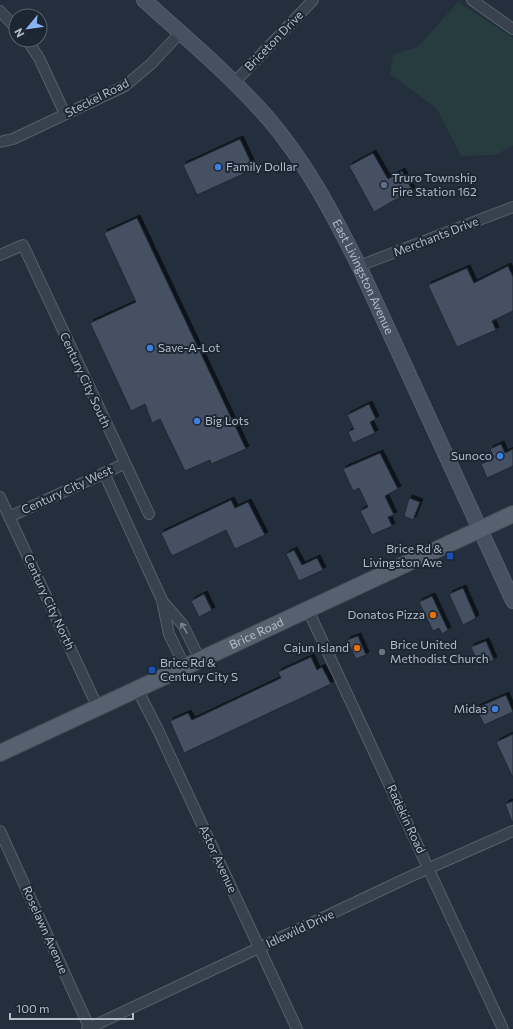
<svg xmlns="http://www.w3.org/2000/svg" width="513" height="1029" font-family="Commissioner,sans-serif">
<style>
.green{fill:#263c3f}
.building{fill:#455162;stroke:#1f2835;filter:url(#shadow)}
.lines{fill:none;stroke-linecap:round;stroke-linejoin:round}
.street-casing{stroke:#565f6c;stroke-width:12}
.secondary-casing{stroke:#565f6c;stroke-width:16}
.primary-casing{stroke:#414a57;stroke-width:18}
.street{stroke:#38414e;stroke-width:10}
.secondary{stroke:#465061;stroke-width:14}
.primary{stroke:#56606e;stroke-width:16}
.oneway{stroke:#7c8592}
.shop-dot{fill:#3f7fe0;stroke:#1d2633;stroke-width:1.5}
.service-dot{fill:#5c6f8a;stroke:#1d2633;stroke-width:1.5}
.transit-dot{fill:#1a4fb4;stroke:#1d2633;stroke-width:1.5}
.food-dot{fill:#e8710a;stroke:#1d2633;stroke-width:1.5}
.worship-dot{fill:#6b7280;stroke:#1d2633;stroke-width:1.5}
.labels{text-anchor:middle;stroke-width:4;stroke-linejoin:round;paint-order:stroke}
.street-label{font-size:12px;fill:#b4bcc9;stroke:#1d2633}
.poi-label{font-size:12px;fill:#b4bcc9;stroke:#1d2633;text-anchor:start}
</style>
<defs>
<filter id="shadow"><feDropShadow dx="3" dy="-3" stdDeviation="0" flood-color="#0009"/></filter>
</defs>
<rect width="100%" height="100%" fill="#242f3e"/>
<path class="green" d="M458,2l55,36v107l-17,10 -35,1 -24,-47 -47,-35 3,-19 26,-9z"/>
<g class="building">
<path d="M240,139l14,30 -57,26 -14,-30z"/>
<path d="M373,153l15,26 14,-8 10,19 -38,22 -25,-46z"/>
<path d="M137,218l109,231 -35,15 -1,-4 -25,11 -25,-52 -8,4 -7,-19 -14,7 -41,-88 46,-21 -32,-69z"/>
<path d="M508,266l5,11v34l-21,10 4,9 -39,17 -29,-62 39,-17 7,15z"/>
<path d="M369,404l7,15 -6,3 5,11 -22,10 -5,-11 6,-3 -7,-14z"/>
<path d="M501,444l4,9 8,-4v17l-26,12 -6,-14 13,-6 -4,-9z"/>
<path d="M380,453l18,36 -13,7 9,19 -6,2 4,9 -20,9 -12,-24 8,-4 -9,-19 -6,3 -10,-22z"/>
<path d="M409,498l11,4 -7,18 -9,-4z"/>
<path d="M231,500l4,8 13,-6 17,33 -30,14 -9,-19 -54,26 -11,-23z"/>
<path d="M294,550l8,15 15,-7 6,12 -24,11 -13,-27z"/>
<path d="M463,588l13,30 -13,7 -14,-31z"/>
<path d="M204,594l8,16 -13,7 -8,-16z"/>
<path d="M432,596l16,34 -6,4 -3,-6 -6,3 -14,-29z"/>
<path d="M358,636l8,19 -10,4 -9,-19z"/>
<path d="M486,641l8,19 -15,6 -8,-19z"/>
<path d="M311,657l6,13 5,-3 9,17 -147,69 -14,-32 18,-8 4,7 89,-42 -3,-6z"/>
<path d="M506,695l7,17 -29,13 -8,-17z"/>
<path d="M513,734v44l-17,-36z"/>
<path d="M513,801v21h-1l-7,-18z"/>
</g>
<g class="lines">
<defs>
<g id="street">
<path d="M472,0l41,29"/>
<path d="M0,11l16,17"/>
<path d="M27,40l12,18 26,56"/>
<path d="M234,83l79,-83"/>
<path d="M0,142l13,-3 112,-53 26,-22 29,-31"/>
<path d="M0,255l23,-10 126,269"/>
<path d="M359,266l154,-59"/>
<path d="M104,473l58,127 7,34 16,33"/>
<path d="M0,497l98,211"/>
<path d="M9,517l115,-53"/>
<path d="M163,602l20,23 17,35"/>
<path d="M308,610l195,419"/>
<path d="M137,689l21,41 139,299"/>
<path d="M0,831l90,198"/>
<path d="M87,1029l320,-151 106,-47"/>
</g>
<g id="secondary">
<path id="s1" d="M144,0c42,38 86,75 123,117 39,45 66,97 92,149l154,335"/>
</g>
<g id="primary">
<path id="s2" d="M0,753l513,-239"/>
</g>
</defs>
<use href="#street" class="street-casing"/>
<use href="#secondary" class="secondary-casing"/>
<use href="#primary" class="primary-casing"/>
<use href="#street" class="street"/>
<use href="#secondary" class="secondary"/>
<use href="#primary" class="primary"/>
</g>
<defs><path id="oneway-shaft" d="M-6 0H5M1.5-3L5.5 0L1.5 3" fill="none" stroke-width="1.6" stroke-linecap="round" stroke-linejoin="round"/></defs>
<use class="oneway" href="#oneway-shaft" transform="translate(184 628) rotate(-120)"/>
<g class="shop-dot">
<circle cx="218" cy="167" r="4"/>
<circle cx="150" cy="348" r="4"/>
<circle cx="197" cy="421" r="4"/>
<circle cx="500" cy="456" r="4"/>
<circle cx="495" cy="709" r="4"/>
</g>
<circle class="service-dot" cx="384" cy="185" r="4"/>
<g class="transit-dot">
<rect x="446" y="552" width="8" height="8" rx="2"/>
<rect x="148" y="666" width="8" height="8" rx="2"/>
</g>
<g class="food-dot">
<circle cx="433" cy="615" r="4"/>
<circle cx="357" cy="648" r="4"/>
</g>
<circle class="worship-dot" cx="382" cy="652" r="4"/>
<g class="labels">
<g class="street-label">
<text transform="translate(274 41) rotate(-46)" y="4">Briceton Drive</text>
<text transform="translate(97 98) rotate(-27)" y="4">Steckel Road</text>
<text transform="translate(436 237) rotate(-21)" y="4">Merchants Drive</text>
<text dy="4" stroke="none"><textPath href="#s1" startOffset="357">East Livingston Avenue</textPath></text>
<text transform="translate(85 380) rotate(65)" y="4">Century City South</text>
<text transform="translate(67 490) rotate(-25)" y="4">Century City West</text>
<text transform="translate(49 602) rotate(65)" y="4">Century City North</text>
<text dy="4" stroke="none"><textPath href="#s2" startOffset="283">Brice Road</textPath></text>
<text transform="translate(406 819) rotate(65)" y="4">Radekin Road</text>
<text transform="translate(218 859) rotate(65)" y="4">Astor Avenue</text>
<text transform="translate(300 929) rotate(-25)" y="4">Idlewild Drive</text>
<text transform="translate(45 930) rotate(66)" y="4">Roselawn Avenue</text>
</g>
<g class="poi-label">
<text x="226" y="171">Family Dollar</text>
<text x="392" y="182">Truro Township<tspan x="392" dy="14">Fire Station 162</tspan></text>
<text x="158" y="352">Save-A-Lot</text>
<text x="205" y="425">Big Lots</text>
<text x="492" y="460" text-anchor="end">Sunoco</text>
<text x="442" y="553" text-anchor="end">Brice Rd &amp;<tspan x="442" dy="14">Livingston Ave</tspan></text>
<text x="425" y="619" text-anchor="end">Donatos Pizza</text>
<text x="390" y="649">Brice United<tspan x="390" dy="14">Methodist Church</tspan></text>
<text x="349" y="652" text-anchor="end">Cajun Island</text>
<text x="160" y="667">Brice Rd &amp;<tspan x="160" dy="14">Century City S</tspan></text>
<text x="487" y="713" text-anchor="end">Midas</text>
</g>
</g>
<g transform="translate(28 28) rotate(241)"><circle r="19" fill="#1d2633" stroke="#59626f"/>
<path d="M0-3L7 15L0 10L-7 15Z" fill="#8ab4f8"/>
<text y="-6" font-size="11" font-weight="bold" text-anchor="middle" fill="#b4bcc9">N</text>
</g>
<path d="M10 1013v6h123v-6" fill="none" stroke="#b4bcc9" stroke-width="2"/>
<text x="16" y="1013" font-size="12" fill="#b4bcc9" stroke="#1d2633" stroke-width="3" paint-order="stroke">100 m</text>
</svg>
